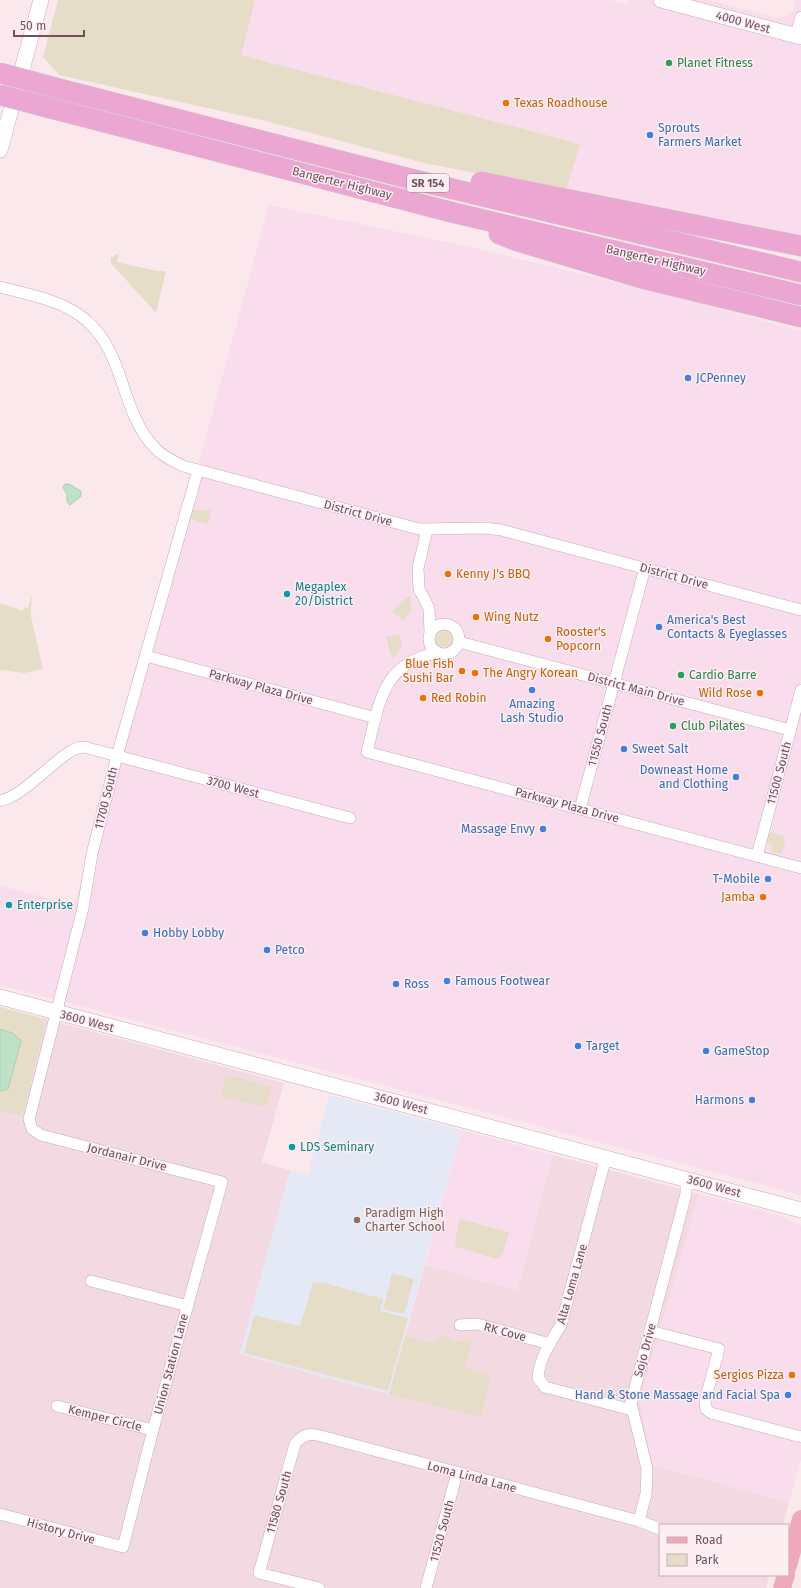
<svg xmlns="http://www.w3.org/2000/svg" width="801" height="1588" font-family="'Fira Sans',sans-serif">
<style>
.residential{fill:#f3dae2}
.commercial{fill:#f9dded}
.education{fill:#e5e9f6}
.green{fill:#e6ddc8}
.water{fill:#bfe1c7;stroke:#a6d2b2}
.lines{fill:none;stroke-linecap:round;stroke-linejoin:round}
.minor-casing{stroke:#c6aab6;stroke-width:12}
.secondary-casing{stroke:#c8a9b7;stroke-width:16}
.primary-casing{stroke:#d2c7cc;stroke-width:18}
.motorway-casing{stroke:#d2c7cc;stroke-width:21}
.minor{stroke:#fff;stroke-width:11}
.secondary{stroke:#fff;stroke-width:15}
.primary{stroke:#f0a8bb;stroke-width:17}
.motorway{stroke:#eca6d2;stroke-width:20}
.motorway-bridge-casing{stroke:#d2c7cc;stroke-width:21;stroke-linecap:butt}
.motorway-bridge{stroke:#eca6d2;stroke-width:20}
.leisure-dot{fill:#2e9e5b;stroke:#fdeef2;stroke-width:1.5}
.food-dot{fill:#e8710a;stroke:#fdeef2;stroke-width:1.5}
.shop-dot{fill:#3f7fe0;stroke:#fdeef2;stroke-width:1.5}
.culture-dot{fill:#0f9aa8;stroke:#fdeef2;stroke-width:1.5}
.education-dot{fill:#8d6e63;stroke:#fdeef2;stroke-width:1.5}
.labels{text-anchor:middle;stroke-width:3;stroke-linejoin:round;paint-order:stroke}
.shield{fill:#fdeef2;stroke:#9b7f8c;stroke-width:1}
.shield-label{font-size:11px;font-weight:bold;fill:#714f61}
.street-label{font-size:12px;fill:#714f61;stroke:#fdeef2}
.leisure-label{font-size:12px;fill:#27864d;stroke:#fdeef2;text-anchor:start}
.food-label{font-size:12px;fill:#c56008;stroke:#fdeef2;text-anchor:start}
.shop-label{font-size:12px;fill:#366cbe;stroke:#fdeef2;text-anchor:start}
.culture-label{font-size:12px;fill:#0d838f;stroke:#fdeef2;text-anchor:start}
.education-label{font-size:12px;fill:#785e54;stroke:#fdeef2;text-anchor:start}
</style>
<rect width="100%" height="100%" fill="#fae8ed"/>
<path class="residential" d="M38,1017l246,66 -22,79 28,8 -50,184 149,40 36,-129 92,25 36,-135 146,39 -59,208 13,63 136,37 -6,23h-123v50h109l-3,13h-766v-477l22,6 19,-98z"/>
<g class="commercial">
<path d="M255,0h354l18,4 2,-4h80l68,18 7,-1 5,-4 4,-3 3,-10h5v237l-65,-15 -170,-31 13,-46 -339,-90z"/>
<path d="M269,205l192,40 188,45 152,41v864l-801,-210v-99l74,19 109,-384z"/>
<path d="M461,1130l92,25 -36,135 -92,-25z"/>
<path d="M699,1194l79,21 23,10v235l-12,42 -136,-37 -13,-63z"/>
</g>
<path class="education" d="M329,1095l132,35 -72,264 -149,-40 50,-184 18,5z"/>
<g class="green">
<path d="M58,0h197l-14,55 339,89 -14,47 -142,-28 -162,-43 -203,-45 -16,-18z"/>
<path d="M117,254l2,1 -2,7 40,9h9l-10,42 -45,-50v-5z"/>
<path d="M212,507l-4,17 -18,-5 3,-9h14z"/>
<path d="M410,595l2,15 -9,11 -11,-10z"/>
<path d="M32,596l-1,20 12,53 -19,4 -24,-3v-67l23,8 1,-4 4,1z"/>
<circle cx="444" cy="638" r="9"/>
<path d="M400,634l2,14 -10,12 -6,-23z"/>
<path d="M769,832l15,4 1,7 -4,11 -9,-2v-6l-6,-4z"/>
<path d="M0,1007l38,10 7,8 -23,92 -22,-6z"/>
<path d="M226,1075l46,12 -6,20 -46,-12z"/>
<path d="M460,1219l49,13 -7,24 -6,3 -40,-12 -1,-7z"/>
<path d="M392,1273l22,6 -10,35 -21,-5z"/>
<path d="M313,1282l12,1 58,16 -3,12 28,7 -20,73 -144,-38 10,-38 46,11z"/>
<path d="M446,1335c9,8 17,9 27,1l-8,32 26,7 -9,42 -93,-23 16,-58 26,7z"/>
</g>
<g class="water">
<path d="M65,484h4l12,7v5l-11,9 -3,-3v-7l-4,-8z"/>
<path d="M0,1029l12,4 9,8 -13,48 -8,2z"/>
</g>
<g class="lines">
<defs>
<g id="minor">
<path d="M796,36l5,-19"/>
<path d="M0,287c29,8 64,13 87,34 39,34 33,91 68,127 7,8 18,13 28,18l236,63 65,-1 17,2 300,80"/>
<path d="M427,530l-9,38 1,21 10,19 1,24"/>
<circle cx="444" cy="639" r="15"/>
<path d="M459,642l331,88"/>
<path d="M437,653c-56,10 -58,52 -70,99l434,116"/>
<path d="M146,656l230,62"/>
<path d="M0,801c30,-7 62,-54 84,-54l266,71"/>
<path d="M580,809l65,-241"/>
<path d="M757,856l44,-166"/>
<path d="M606,1157l-45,168c-10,16 -22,34 -23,53l7,9 87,23"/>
<path d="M91,1281l97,25"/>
<path d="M460,1325l17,-1 73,20"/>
<path d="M650,1331l69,18 -14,52 1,8 5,4 90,24"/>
<path d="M57,1406l96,24"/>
<path d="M0,1514l123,33 30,-117 69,-248 -181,-47 -9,-6 -3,-10 54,-211 9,-54 25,-98 81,-286"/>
<path d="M639,1521l7,-27 1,-25 -16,-66 55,-209v-15"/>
<path d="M319,1588l-60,-15 36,-129c8,-10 15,-11 26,-8l318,85 21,8"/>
<path d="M426,1588l31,-115"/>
</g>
<g id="secondary">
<path d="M661,0l140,37"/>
<path d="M0,150l41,-150"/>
<path d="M0,997l801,213"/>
</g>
<g id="primary">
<path d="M788,1566l13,-47"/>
<path d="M782,1588l4,-13"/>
</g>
<g id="motorway">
<path d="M56,88l359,92 386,92"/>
<path d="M50,108l401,104 350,83"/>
<path d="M481,182l320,64"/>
<path d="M499,234l18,7 124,37 160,39"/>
</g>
</defs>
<use href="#minor" class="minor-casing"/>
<use href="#secondary" class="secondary-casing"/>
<use href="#primary" class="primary-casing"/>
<use href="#motorway" class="motorway-casing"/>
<use href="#minor" class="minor"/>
<use href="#secondary" class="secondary"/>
<use href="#primary" class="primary"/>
<use href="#motorway" class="motorway"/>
<defs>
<g id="motorway-bridge">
<path d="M0,73l56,15"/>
<path d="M0,95l50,13"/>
</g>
</defs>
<use href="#motorway-bridge" class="motorway-bridge-casing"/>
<use href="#motorway-bridge" class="motorway-bridge"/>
</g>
<g class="leisure-dot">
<circle cx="669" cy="63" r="4"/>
<circle cx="681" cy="675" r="4"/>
<circle cx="673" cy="726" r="4"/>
</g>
<g class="food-dot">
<circle cx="506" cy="103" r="4"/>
<circle cx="448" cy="574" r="4"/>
<circle cx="476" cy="617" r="4"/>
<circle cx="548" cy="639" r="4"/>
<circle cx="462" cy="671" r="4"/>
<circle cx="475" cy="673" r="4"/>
<circle cx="760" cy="693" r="4"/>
<circle cx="423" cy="698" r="4"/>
<circle cx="763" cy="897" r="4"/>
<circle cx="792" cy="1375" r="4"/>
</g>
<g class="shop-dot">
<circle cx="650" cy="135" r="4"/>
<circle cx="688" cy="378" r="4"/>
<circle cx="659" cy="627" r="4"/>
<circle cx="532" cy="690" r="4"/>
<circle cx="624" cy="749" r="4"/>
<circle cx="736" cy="777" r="4"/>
<circle cx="543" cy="829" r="4"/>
<circle cx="768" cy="879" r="4"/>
<circle cx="145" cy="933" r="4"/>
<circle cx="267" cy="950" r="4"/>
<circle cx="447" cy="981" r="4"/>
<circle cx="396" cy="984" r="4"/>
<circle cx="578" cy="1046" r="4"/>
<circle cx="706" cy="1051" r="4"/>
<circle cx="752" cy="1100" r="4"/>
<circle cx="788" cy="1395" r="4"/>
</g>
<g class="culture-dot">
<circle cx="287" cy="594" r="4"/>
<circle cx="9" cy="905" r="4"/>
<circle cx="292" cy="1147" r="4"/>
</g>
<circle class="education-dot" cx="357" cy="1220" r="4"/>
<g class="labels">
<rect class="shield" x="407" y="174" width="42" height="18" rx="3"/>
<g class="shield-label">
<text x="428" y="187">SR 154</text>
</g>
<g class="street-label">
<text transform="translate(743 22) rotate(15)" y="4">4000 West</text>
<text transform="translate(342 183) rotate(14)" y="4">Bangerter Highway</text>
<text transform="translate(656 260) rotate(13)" y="4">Bangerter Highway</text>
<text transform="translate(358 513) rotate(15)" y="4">District Drive</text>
<text transform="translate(674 576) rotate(15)" y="4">District Drive</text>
<text transform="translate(261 687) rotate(15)" y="4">Parkway Plaza Drive</text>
<text transform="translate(636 689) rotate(15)" y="4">District Main Drive</text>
<text transform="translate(600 735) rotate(-75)" y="4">11550 South</text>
<text transform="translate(779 773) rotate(-75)" y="4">11500 South</text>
<text transform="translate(233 787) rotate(15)" y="4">3700 West</text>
<text transform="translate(106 798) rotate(-76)" y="4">11700 South</text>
<text transform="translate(567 805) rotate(15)" y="4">Parkway Plaza Drive</text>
<text transform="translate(87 1021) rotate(15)" y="4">3600 West</text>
<text transform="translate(401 1103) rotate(15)" y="4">3600 West</text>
<text transform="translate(127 1157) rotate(14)" y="4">Jordanair Drive</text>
<text transform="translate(714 1186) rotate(15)" y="4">3600 West</text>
<text transform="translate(572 1284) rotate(-74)" y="4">Alta Loma Lane</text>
<text transform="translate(505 1332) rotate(15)" y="4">RK Cove</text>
<text transform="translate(645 1350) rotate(-75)" y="4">Sojo Drive</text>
<text transform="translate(171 1364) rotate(-75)" y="4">Union Station Lane</text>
<text transform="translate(105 1418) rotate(14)" y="4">Kemper Circle</text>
<text transform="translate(472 1477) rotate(15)" y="4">Loma Linda Lane</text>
<text transform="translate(279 1502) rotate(-74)" y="4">11580 South</text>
<text transform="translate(61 1531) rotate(15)" y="4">History Drive</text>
<text transform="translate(442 1531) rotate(-75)" y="4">11520 South</text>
</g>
<g class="leisure-label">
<text x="677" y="67">Planet Fitness</text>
<text x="689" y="679">Cardio Barre</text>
<text x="681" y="730">Club Pilates</text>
</g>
<g class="food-label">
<text x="514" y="107">Texas Roadhouse</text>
<text x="456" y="578">Kenny J's BBQ</text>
<text x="484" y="621">Wing Nutz</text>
<text x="556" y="636">Rooster's<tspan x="556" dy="14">Popcorn</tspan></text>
<text x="454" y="668" text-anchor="end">Blue Fish<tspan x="454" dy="14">Sushi Bar</tspan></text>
<text x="483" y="677">The Angry Korean</text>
<text x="752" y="697" text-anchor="end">Wild Rose</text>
<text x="431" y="702">Red Robin</text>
<text x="755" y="901" text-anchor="end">Jamba</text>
<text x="784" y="1379" text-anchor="end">Sergios Pizza</text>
</g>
<g class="shop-label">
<text x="658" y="132">Sprouts<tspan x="658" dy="14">Farmers Market</tspan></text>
<text x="696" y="382">JCPenney</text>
<text x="667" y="624">America's Best<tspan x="667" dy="14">Contacts &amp; Eyeglasses</tspan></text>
<text x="532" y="708" text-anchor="middle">Amazing<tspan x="532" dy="14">Lash Studio</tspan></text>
<text x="632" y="753">Sweet Salt</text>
<text x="728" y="774" text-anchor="end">Downeast Home<tspan x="728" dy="14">and Clothing</tspan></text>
<text x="535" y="833" text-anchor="end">Massage Envy</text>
<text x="760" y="883" text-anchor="end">T-Mobile</text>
<text x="153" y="937">Hobby Lobby</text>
<text x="275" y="954">Petco</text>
<text x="455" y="985">Famous Footwear</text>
<text x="404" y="988">Ross</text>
<text x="586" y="1050">Target</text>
<text x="714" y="1055">GameStop</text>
<text x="744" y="1104" text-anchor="end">Harmons</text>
<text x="780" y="1399" text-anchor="end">Hand &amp; Stone Massage and Facial Spa</text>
</g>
<g class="culture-label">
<text x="295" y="591">Megaplex<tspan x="295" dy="14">20/District</tspan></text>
<text x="17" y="909">Enterprise</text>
<text x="300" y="1151">LDS Seminary</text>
</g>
<g class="education-label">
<text x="365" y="1217">Paradigm High<tspan x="365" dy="14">Charter School</tspan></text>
</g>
</g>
<rect x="659" y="1524" width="130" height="52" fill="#fdeef2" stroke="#c5aeb8"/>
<rect x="667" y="1537" width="20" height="6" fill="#f0a8bb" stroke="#c5aeb8"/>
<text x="695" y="1544" font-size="12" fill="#714f61">Road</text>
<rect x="667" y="1554" width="20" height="12" fill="#e6ddc8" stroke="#c5aeb8"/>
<text x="695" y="1564" font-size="12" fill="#714f61">Park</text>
<path d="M14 30v6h70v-6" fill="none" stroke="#714f61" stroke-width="2"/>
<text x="20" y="30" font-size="12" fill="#714f61" stroke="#fdeef2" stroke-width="3" paint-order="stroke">50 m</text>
</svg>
